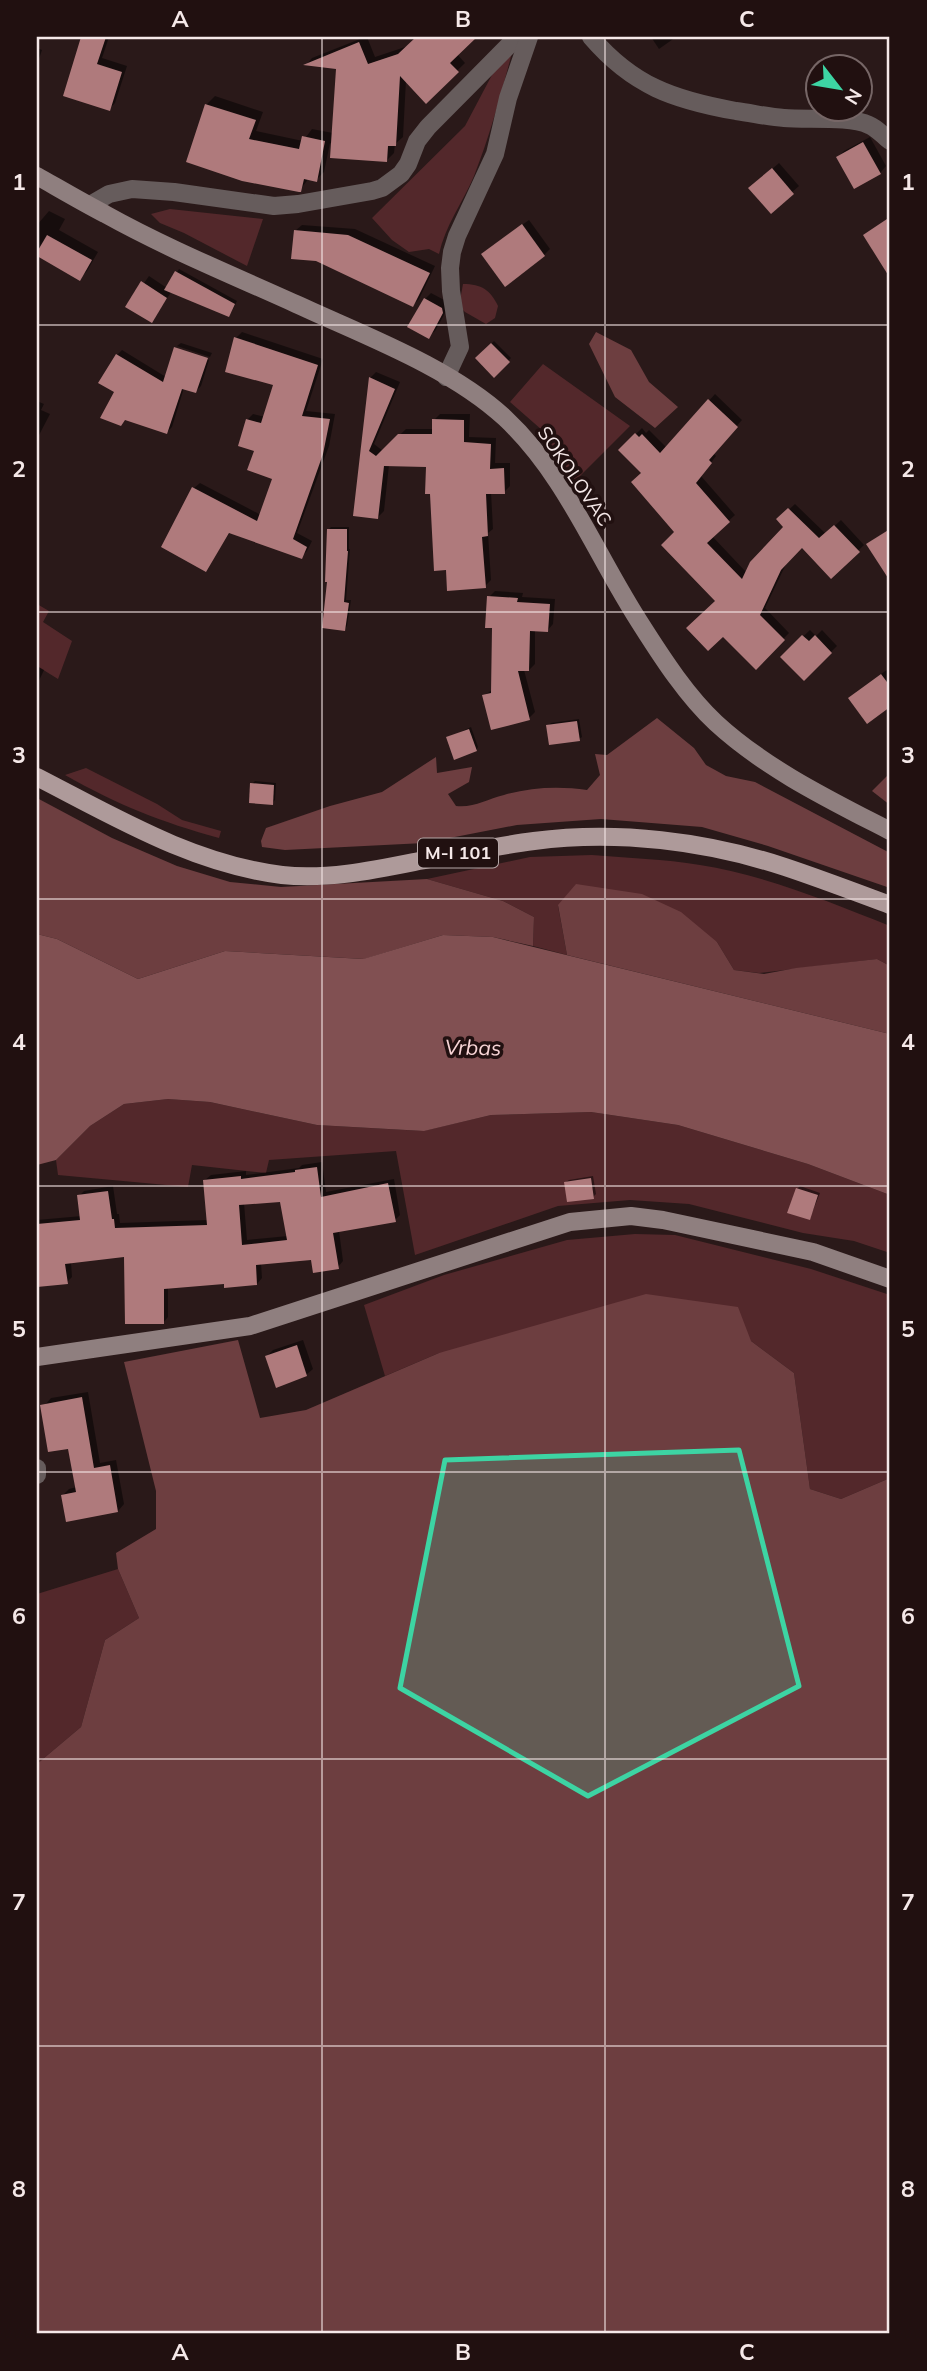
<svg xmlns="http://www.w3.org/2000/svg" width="927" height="2371" font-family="Mulish,sans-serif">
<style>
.green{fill:#53282b}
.forest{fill:#6d3e40}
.water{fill:#815052}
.shadow{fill:#0007;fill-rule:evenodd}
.building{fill:#af7a7c;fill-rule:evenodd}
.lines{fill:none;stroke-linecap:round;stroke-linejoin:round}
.street{stroke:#665c5c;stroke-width:18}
.secondary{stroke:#8f7f7f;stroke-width:18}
.primary{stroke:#ae9a9a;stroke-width:18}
.marked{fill:#3dd4a3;fill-opacity:0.2;stroke:#3dd4a3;stroke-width:5;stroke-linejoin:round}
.grid{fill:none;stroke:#f5e8e8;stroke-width:2;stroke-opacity:0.55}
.labels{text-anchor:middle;stroke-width:7;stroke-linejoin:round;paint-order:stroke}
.shield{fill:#211010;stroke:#b5a7a7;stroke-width:2}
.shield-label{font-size:18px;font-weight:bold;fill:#f5e8e8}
.street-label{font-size:19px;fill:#f5e8e8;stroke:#211010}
.water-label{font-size:21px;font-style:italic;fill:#f8d5d6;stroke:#211010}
.neatline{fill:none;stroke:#f5e8e8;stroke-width:2.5}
.grid-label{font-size:23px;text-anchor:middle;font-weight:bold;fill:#f5e8e8}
</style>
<rect width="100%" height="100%" fill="#2a1919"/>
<g class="green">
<path d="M516,37c-12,47 -24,93 -42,139 -11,26 -29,50 -35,78l-10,-5 -20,3 -17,-12 -20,-22 93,-92 28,-53z"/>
<path d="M170,209l93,10 -16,47 -63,-33 -24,-10 -9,-9z"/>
<path d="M463,284c19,0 27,6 35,22l-3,12 -9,6 -21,-12 -6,-6z"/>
<path d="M543,364l87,62 -55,55 -33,-51 -32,-28z"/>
<path d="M37,604l12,7 -6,11 29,19 -14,38 -21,-13z"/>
<path d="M86,768l71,36 25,16 39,11 -2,7c-58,-16 -101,-33 -154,-63z"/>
<path d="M592,855c36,3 72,4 108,10 64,10 130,37 190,61v40l-13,-7 -118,14 -25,-3 -17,-28 -159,-36 9,49 -34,-9 1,-29 -31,-16 -76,-22 103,-22z"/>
<path d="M168,1099l42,3 107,23 106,6 68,-16 100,-3 87,13 130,39 82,31v58l-36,-12 -51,-8 -114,-29 -59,-4 -72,6 -143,49 -19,-104 -127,9 -3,13 -74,-8 -4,22 -130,-12 -2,-15 34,-34 34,-22z"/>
<path d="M635,1234l40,1 136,34 79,26v183l-49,21 -31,-10 -16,-116 -43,-32 -312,12 -54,23 -21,-71 80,-30 123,-35z"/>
<path d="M118,1569l21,49 -34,22 -24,87 -44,37v-170z"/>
</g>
<g class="forest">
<path d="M596,332l35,18 18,32 29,25 -23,21 -40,-31 -26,-53z"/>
<path d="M657,718l37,30 12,17 20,11 29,6 135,71v35l-122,-42 -66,-19 -101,-8 -84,6 -93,18 -139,7 -23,-3 -1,-6 5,-13 64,-22 52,-14 54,-35 1,16 35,-6 -3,15 -21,12 8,12c18,2 31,-7 48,-11 27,-8 56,-9 83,-5l13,-15 -5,-21 12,1z"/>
<path d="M890,773v32l-18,-14z"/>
<path d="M37,798l75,40 65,28 53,16 51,5 146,-8 76,22 31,16 -1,29 -40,-9 -50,-2 -79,24 -139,-8 -87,28 -81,-40 -20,-5z"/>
<path d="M576,884l66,10 39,18 36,30 17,28 30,4 32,-6 81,-9 13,7v68l-323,-79 -9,-50z"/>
<path d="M646,1294l92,13 13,34 43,32 16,116 31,10 49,-21v856h-853v-570l44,-37 24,-87 34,-22 -21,-49 -2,-16 40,-24v-38l-32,-129 114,-22 22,78 46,-8 133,-57z"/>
</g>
<path class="water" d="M37,934l20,5 81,40 87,-28 138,8 80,-24 50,2 397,97v161l-82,-31 -130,-39 -87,-13 -100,3 -67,16 -107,-6 -107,-23 -42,-3 -44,5 -34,22 -34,34 -19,5z"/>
<g class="shadow">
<path d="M83,37h26l-7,21 25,8 -12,37 -6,6 -44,-14z"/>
<path d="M365,37h2l8,20 36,-12 10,-8h54l-18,17 8,9 -39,38 -20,-21 -3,57 -8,7 -1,9 -7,7 -57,-17 -6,29 -8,8 -7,-2 -9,12 -112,-29 19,-57 8,-8 48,16 -7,19 47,10 9,-12 21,4 5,-66 -31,-3 5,-6z"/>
<path d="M651,37h25l-17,12z"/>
<path d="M37,48l5,2 -5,15z"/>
<path d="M870,137l16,29 -6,7 -42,-16 6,-6z"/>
<path d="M779,163l20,23 -28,25 -14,-29z"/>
<path d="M49,211l16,8 -6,11 39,22 -11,19 -8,8 -41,-24 -1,3v-33z"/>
<path d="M529,220l21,29 -6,6 -54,-7z"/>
<path d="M302,225l53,4 80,37 -16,33 -6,6 -97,-46 -21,-28z"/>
<path d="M179,269l58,32 -6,12 -2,2 -57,-24 -21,30 -23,-15 21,-30 18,12z"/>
<path d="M431,293l17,9 1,4 -14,25 -7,6 -3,-38z"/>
<path d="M242,332l81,27 -17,52 29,3 -6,32 -32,87 15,8 -5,10 -6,6 -70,-26 -26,39 -11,-82 6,-5 61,32 13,-37 -18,-29 -9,-29 6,-6 12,3 11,-33 -40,-46z"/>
<path d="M494,341l17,17 -17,17 -17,-17z"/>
<path d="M181,343l31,10 -2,4 -33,-11z"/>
<path d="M176,347v3l33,10 -8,26 -5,5 -12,-3 -12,39 -5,5 -51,-40 1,-37 5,-5 44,27z"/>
<path d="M376,372l24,10 -26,62 9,7 23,-22h28v-9l6,-6h30l-1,23 27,1 -1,25h15v23l-6,6h-13l2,37 -5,4 3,47 -6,6 -37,-17 -20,-104h-39l-5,46 -6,6 -23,-2 15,-137z"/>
<path d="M715,394l27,26 -29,33 3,3 -15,20 34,39 -23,21 35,37 38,-46 -6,-8 16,-15 31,30 15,-14 23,25 -33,32 -29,-32 -15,17 -22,46 24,25 -33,34 -113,-194 -23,-23 22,-22 4,5 3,-3 18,18z"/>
<path d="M37,401l7,3 -3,6 9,4 -13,25z"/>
<path d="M331,527h18v22h1l-4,51h5l-4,26 -2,3 -16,-49v-51z"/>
<path d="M495,591l28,2 -1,4 33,2 -2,25 -5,6 -13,-1v35l-6,6h-5l11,42 -6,6 -45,-22 9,-7 1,-63 -5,-29z"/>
<path d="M810,630l6,6 6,-6 15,16 -33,33 -22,-22z"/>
<path d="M37,666l7,4 -7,15z"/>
<path d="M888,669l2,3v33l-23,17 -11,-30z"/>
<path d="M579,719l3,18 -3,2 -31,-13 3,-3z"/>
<path d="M471,727l7,20 -2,3 -28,-12z"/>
<path d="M255,781l21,2 -1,17 -3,3 -20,-19z"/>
<path d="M322,1162l4,30 68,-13 6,36 -5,5 -56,11 4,30 -5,6 -25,-9 -52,5 1,15 -5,6 -31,-2 -58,5v30l-5,6 -37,-68 -55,7 1,15 -5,5 -30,4v-66l45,-4 -3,-20 5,-5 29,-5 4,28h2l1,9 88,-3 -3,-40 6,-5 35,-4v4l53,-7 3,-3zM282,1200l6,36 -41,4 -3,-37z"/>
<path d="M593,1176l3,18 -3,3 -27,-15 3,-2z"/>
<path d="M800,1186l20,7 -10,25 -13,-29z"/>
<path d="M303,1340l10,29 -7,6 -39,-19 6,-6z"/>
<path d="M88,1392l12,71 16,-3 8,44 -6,7 -55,-16 6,-6 8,-2 -8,-40 -24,-42 6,-7z"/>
</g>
<g class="building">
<path d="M81,37h25l-9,27 25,8 -12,39 -47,-15z"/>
<path d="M416,37h61l-27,26 9,9 -33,32 -26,-28 -4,70h-8l-1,16 -57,-4 6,-89 -33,-4 56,-23 9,22 30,-10z"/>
<path d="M205,104l51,16 -7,19 50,10 3,-13 23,5 -8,41 -13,-3 -3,13h-2l-57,-11 -56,-19z"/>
<path d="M863,142l18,32 -27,15 -18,-32z"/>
<path d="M772,168l22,26 -23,20 -23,-26z"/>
<path d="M890,217v61l-27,-43z"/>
<path d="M522,224l23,32 -40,31 -24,-33z"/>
<path d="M294,230l54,5 82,38 -17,34 -97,-46 -25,-2z"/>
<path d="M47,235l45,25 -12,21 -43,-25v-4z"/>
<path d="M175,271l60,33 -6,13 -65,-27z"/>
<path d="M141,281l26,17 -15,25 -27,-16z"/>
<path d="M424,298l18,10 1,5 -14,26 -22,-12z"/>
<path d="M234,337l84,28 -16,51 28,3 -7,35 -30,85 14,8 -5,12 -73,-26 -23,39 -45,-25 31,-60 65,34 15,-42 -25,-9 7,-19 -16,-5 8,-27 15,4 12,-38 -48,-13z"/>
<path d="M491,343l19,19 -16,16 -19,-20z"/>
<path d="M174,347l34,11 -12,35 -14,-4 -15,45 -42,-14 -4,6 -21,-8 14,-26 -16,-9 18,-29 47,28z"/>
<path d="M369,377l26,12 -26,62 7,5 22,-22h34v-15l32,1v22l27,2 -1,25 14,-1 1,26h-19l2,42 -6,1 4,51 -39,3 -1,-21 -12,1 -4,-77h-5l1,-27 -42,-1 -6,53 -25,-3z"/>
<path d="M708,399l30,28 -29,33 3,3 -16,20 34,39 -23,21 35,36 8,-17 33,-35 -7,-8 12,-11 31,30 15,-13 26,27 -29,27 -29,-31 -21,22 -21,45 25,25 -29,30 -33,-33 -15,14 -22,-23 29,-27 -54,-56 13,-13 -43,-50 10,-9 -23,-23 17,-17 4,4 3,-3 18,19z"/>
<path d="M327,529h20v22h1l-4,51 5,1 -4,28 -23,-3 5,-46h-2z"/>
<path d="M890,529v52l-24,-37z"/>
<path d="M487,596l31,2 -1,4 33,2 -2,28 -18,-1 -1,40h-11l12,49 -39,10 -9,-35 9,-2 1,-65h-7z"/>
<path d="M802,635l7,6 6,-6 17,18 -28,28 -24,-24z"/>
<path d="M881,674l9,12v21l-23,17 -19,-26z"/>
<path d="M577,721l3,20 -31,4 -3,-20z"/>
<path d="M469,729l8,22 -23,9 -8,-23z"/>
<path d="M250,783l24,2 -1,20 -24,-2z"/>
<path d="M317,1167l4,30 67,-14 8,39 -63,11 6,36 -26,4 -2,-13 -55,5 1,20 -33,3v-4l-60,5v35h-39l-1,-67 -59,7 3,20 -31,3v-63l43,-4 -3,-25 31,-4 4,28h2l1,9 92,-3 -4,-45 38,-4v3l54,-7v-2zM280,1202l7,38 -45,5 -3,-40z"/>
<path d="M591,1178l3,21 -27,3 -3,-20z"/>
<path d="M796,1188l22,7 -8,25 -23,-7z"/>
<path d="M297,1345l10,31 -31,12 -11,-32z"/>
<path d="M82,1397l12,71 16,-3 8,47 -52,10 -5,-27 15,-3 -8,-43 -20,3 -8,-47z"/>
</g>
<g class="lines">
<g class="street">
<path d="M591,37c42,49 83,63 145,74 16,2 32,6 48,7 23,2 66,-2 85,7 8,3 14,11 21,16"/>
<path d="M90,205l19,-11 23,-5 42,3 100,14 24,-2 74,-13 10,-3 19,-14 7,-10 9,-23 11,-14 89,-90"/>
<path d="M446,377l14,-30 -9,-56 -1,-23 2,-16 5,-16 38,-82 13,-56 21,-61"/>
<path d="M37,1468v7"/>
</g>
<g class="secondary">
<path d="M37,176c23,13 45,26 68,38 61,34 127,61 191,90 67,31 154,63 209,114 62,58 91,138 137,208 21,33 45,70 74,97 50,46 114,77 174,108"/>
<path d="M37,1357l213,-31 320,-104 61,-6 32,4 150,32 77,27"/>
</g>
<path class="primary" d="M37,777c78,40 156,87 245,98 45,5 92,-5 137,-14 38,-7 76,-15 115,-20 83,-11 172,0 251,26 36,12 70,25 105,38"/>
</g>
<path class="marked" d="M739,1450l60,236 -211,110 -188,-108 45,-228z"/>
<path class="grid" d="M322,37v2297M605,37v2297M37,325h853M37,612h853M37,899h853M37,1186h853M37,1472h853M37,1759h853M37,2046h853"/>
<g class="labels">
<rect class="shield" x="418" y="838.5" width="80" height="29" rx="5"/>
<g class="shield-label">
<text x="458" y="859">M-I 101</text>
</g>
<g class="street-label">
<text transform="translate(575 476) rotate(56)" y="7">SOKOLOVAC</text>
</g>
<g class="water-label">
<text transform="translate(473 1048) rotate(1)" y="7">Vrbas</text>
</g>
</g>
<rect width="927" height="2371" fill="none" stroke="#211010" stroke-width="77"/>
<g transform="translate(839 88) rotate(121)"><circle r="33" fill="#211010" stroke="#766666" stroke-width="2"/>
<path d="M0-5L12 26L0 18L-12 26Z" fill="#3dd4a3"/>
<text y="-10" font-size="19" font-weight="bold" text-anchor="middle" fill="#f5e8e8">N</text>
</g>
<rect x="38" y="38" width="850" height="2294" class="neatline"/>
<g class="grid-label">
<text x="180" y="27">A</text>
<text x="463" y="27">B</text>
<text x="747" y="27">C</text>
<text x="19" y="190">1</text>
<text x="908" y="190">1</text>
<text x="19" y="477">2</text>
<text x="908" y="477">2</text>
<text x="19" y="763">3</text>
<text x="908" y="763">3</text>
<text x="19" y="1050">4</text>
<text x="908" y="1050">4</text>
<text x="19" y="1337">5</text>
<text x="908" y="1337">5</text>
<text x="19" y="1624">6</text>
<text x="908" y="1624">6</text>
<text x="19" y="1910">7</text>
<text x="908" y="1910">7</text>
<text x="19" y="2197">8</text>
<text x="908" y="2197">8</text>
<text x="180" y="2360">A</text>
<text x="463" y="2360">B</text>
<text x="747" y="2360">C</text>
</g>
</svg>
